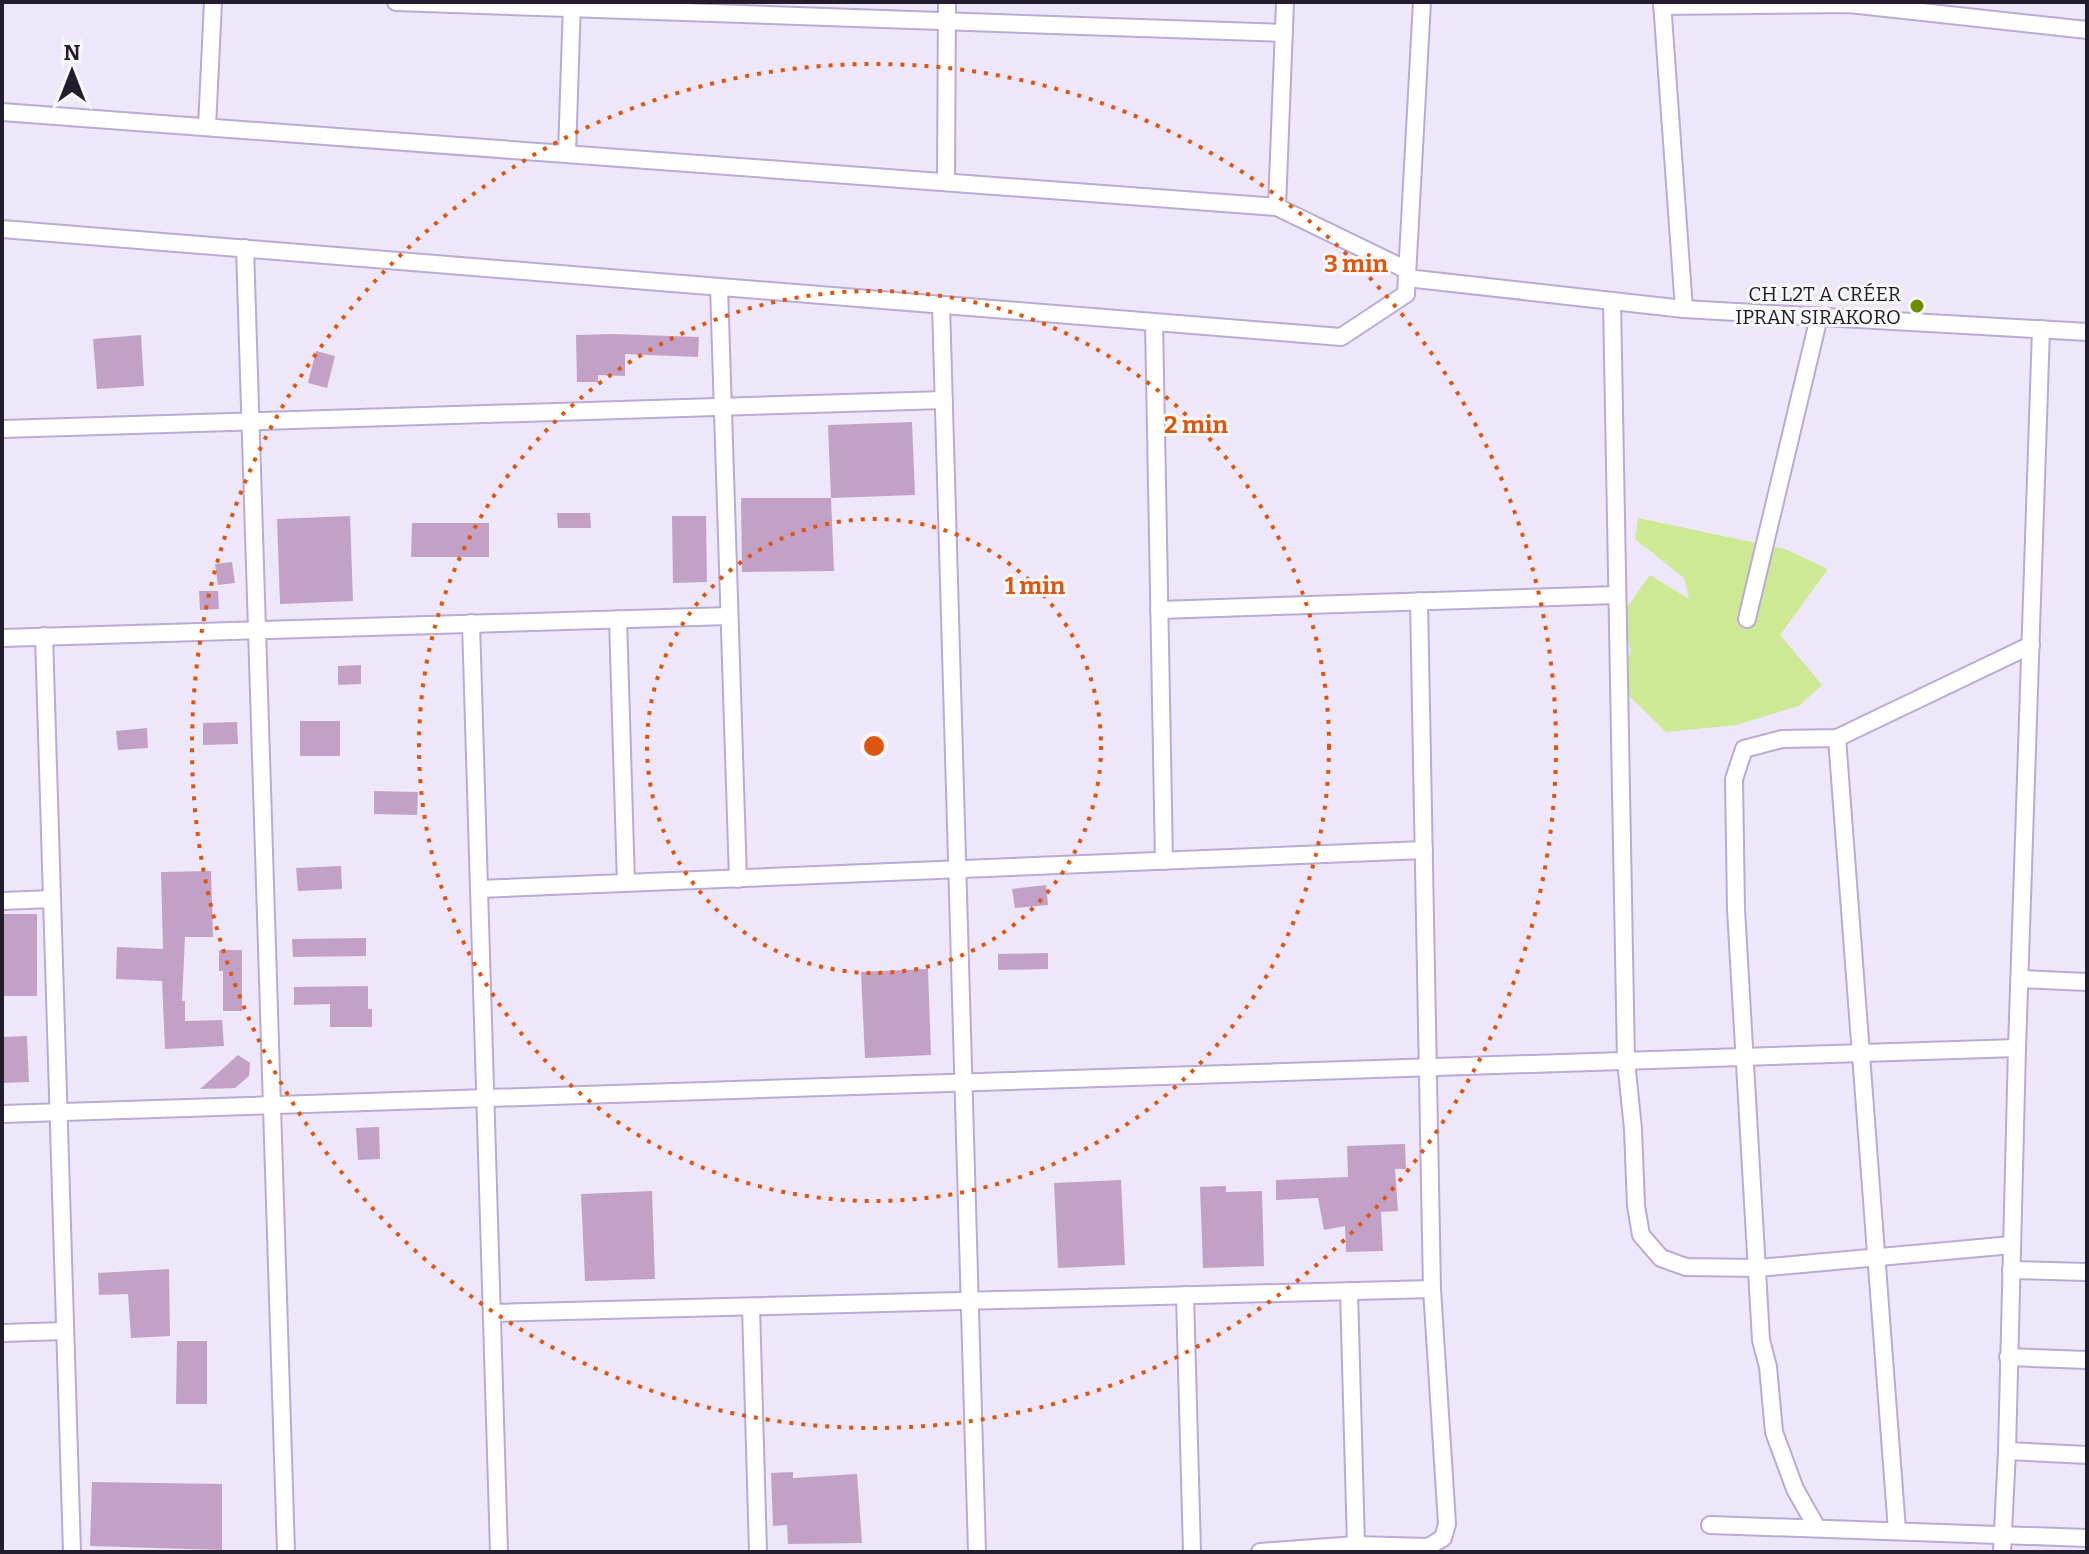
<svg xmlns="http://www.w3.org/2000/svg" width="2089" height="1554" font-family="Bitter,serif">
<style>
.green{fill:#cee993}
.building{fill:#c3a1c7}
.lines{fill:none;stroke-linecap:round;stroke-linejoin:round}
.minor-casing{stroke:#bba9d6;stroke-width:20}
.minor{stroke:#fff;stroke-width:16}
.ring{fill:none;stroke:#de560e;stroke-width:4;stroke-dasharray:4 8}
.poi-dot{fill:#6f8b02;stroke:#f8f8f8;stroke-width:3}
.labels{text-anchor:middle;stroke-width:6;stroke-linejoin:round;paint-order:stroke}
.poi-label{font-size:20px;fill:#231c2d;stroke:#f8f8f8;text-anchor:end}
.centre{fill:#de560e;stroke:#f8f8f8;stroke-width:4}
.ring-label{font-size:24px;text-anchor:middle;font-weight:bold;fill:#de560e;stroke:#f8f8f8;stroke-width:6;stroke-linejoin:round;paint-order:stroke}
</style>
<rect width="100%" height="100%" fill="#eee7fa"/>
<path class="green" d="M1638,518l147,31 43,20 -48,66 42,50 -23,21 -63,19 -70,7 -47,-46 12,-36 -11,-33 30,-42 39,24 -5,-21 -49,-39z"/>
<g class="building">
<path d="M613,334l86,3 -1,20 -73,-3v22l-27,-1v7h-21l-1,-47z"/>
<path d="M141,335l3,51 -47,3 -4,-50z"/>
<path d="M316,351l19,5 -8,32 -19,-5z"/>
<path d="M912,422l3,73 -84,3 -3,-73z"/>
<path d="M741,498h90l3,73 -92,1z"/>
<path d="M557,513h33l1,15h-33z"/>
<path d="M350,516l3,85 -73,3 -3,-85z"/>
<path d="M672,516h34l1,66 -34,1z"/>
<path d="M412,523h77v34h-78z"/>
<path d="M232,562l3,21 -17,2 -3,-21z"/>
<path d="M199,591h19l1,18 -19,1z"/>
<path d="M361,665v19l-23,1v-19z"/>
<rect x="300" y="721" width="40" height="35"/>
<path d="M237,722l1,22 -35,1v-22z"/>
<path d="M147,728l1,20 -30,2 -2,-19z"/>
<path d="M374,791l44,1 -1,23 -43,-1z"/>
<path d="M341,866l1,23 -44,2 -2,-23z"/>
<path d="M211,871l2,66h-28l-3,64h3v20l37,-1 2,26 -59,3 -3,-68 -46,-2 1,-32 46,2 -2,-77z"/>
<path d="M1046,885l2,20 -33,3 -3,-19z"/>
<rect x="2" y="914" width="35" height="82"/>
<path d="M366,938v18l-73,1 -1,-18z"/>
<path d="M219,950h23v61h-19v-40h-4z"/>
<path d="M1048,953v16l-50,1v-16z"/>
<path d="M928,969l3,86 -66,3 -4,-86z"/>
<path d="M368,986v23h4v18h-42v-23l-36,1v-18z"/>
<path d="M27,1036l2,46 -27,1v-46z"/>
<path d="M238,1055l12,8 -1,13 -14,12 -35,1z"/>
<path d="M379,1127l1,32 -22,1 -2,-32z"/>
<path d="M1405,1144l1,25h-11l3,42 -17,1 2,39 -37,1 -1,-26 -21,4 -6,-32 -42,2v-20l72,-3 -1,-31z"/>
<path d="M1121,1180l4,85 -67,3 -4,-85z"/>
<path d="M1226,1186v6l36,-1 2,75 -61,2 -3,-81z"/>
<path d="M652,1191l3,88 -70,2 -4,-87z"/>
<path d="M169,1269l1,67 -39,2 -3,-44 -29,1 -1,-22z"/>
<path d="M177,1341h30v63h-31z"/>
<path d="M793,1472v6l64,-4 5,69 -74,1 -1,-19 -14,1 -2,-53z"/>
<path d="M92,1482l130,2v66l-132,-4z"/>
</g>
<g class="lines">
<defs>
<g id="minor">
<path d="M396,2l888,31"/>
<path d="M1662,2l22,307"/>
<path d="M1662,6l187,-2 238,26"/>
<path d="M2,112l1275,95 130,63"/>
<path d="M207,127l6,-125"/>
<path d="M567,154l5,-152"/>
<path d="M946,182l1,-180"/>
<path d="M1277,207l8,-205"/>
<path d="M2,229l1339,108 65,-43 16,-292"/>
<path d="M245,248l41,1304"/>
<path d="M1407,278l277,31 403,23"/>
<path d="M719,287l19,592"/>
<path d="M1612,301l14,760 7,68 3,77 5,29 20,23 25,9 72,1 254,-23"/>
<path d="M941,305l36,1247"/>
<path d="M1154,322l10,539"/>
<path d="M2,429l942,-29"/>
<path d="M1159,610l458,-15"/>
<path d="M618,619l8,264"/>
<path d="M1747,619l72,-302"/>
<path d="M471,623l28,929"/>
<path d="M44,636l28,916"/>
<path d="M2,638l727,-22"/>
<path d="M1837,738l60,792"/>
<path d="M479,889l945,-39"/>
<path d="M2,901l50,-2"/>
<path d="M2020,979l67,3"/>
<path d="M2,1114l2015,-66"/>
<path d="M2011,1270l76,2"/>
<path d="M1349,1291l7,254"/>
<path d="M1185,1295l7,257"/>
<path d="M751,1307l7,245"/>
<path d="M493,1313l939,-24"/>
<path d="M2,1333l63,-2"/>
<path d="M2008,1357l79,3"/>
<path d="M2007,1451l80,4"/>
<path d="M1710,1525l377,13"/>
<path d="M1817,1528l-22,-39 -21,-57 -6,-65 -7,-27 -25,-431 -2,-130 10,-30 38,-10 55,-1 194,-93"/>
<path d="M1260,1552l96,-7 72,2 15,-9 4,-14 -15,-235 -13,-688"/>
<path d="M2002,1552l5,-101 10,-403 24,-719"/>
</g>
</defs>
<use href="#minor" class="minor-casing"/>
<use href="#minor" class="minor"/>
</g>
<g class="ring">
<circle cx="874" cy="746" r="227"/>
<circle cx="874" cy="746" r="455"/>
<circle cx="874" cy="746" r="682"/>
</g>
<circle class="poi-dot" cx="1917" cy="306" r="8"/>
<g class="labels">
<g class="poi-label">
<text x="1901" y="301">CH L2T A CRÉER<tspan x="1901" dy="23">IPRAN SIRAKORO</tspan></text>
</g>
</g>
<circle cx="874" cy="746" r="12" class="centre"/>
<g class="ring-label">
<text x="1356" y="272">3 min</text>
<text x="1196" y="433">2 min</text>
<text x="1035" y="594">1 min</text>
</g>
<rect width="2089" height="1554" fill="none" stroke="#231c2d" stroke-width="8"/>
<g transform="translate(72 72)" stroke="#f8f8f8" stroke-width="6" paint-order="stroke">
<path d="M0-6L14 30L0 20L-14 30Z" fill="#231c2d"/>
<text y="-12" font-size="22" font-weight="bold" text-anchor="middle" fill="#231c2d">N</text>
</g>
</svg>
